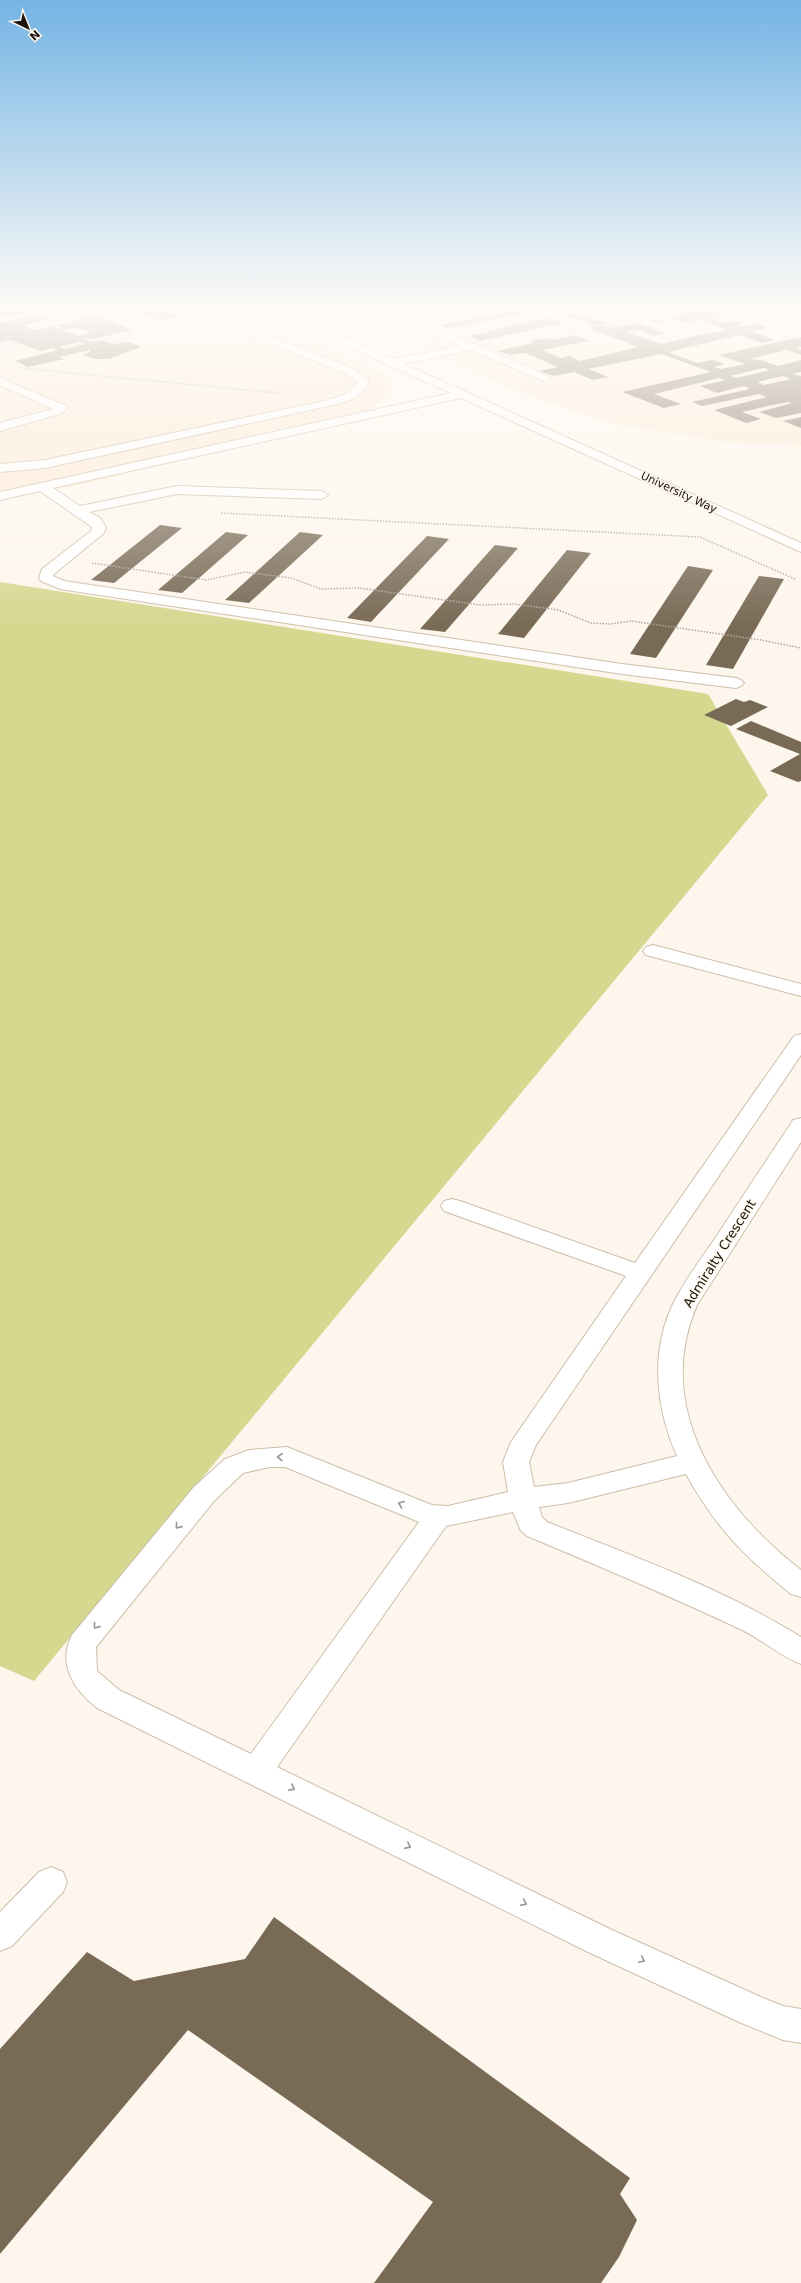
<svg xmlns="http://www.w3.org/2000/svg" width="801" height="2283" font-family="'DejaVu Sans',sans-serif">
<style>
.built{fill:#fcead4}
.green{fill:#d5d88f}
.building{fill:#796a56;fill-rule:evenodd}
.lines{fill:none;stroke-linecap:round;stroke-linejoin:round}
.minor-casing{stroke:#cebea9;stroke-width:2}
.path{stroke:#aea79e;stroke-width:1.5;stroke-dasharray:1.5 1.5;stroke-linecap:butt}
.minor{fill:#fff;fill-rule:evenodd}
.oneway{stroke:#989592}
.labels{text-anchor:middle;stroke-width:3;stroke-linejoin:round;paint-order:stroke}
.far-street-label{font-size:11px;fill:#1a140c;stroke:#fdf6ed}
.street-label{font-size:13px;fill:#1a140c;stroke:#fdf6ed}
</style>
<rect width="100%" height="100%" fill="#fdf6ed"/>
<g class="built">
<path d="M0,306h243l143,69 8,6v5l-3,5 -24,21 -243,53 9,6 -23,8 -110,21z"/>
<path d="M384,306h417v140l-68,-3 -115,-18 -82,-26 -100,-44 10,-3 -10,-4 -16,1 -79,-35z"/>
</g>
<path class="green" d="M0,582l708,112 60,101 -734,886 -34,-15z"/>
<g class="building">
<path d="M0,306h50v1l-50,11z"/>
<path d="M153,306l27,10 -19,4 -27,-10z"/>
<path d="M534,306l20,1 -105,21 -8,-3z"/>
<path d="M599,306h14l10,4 9,-2 14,5 -24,1z"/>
<path d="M722,306l18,4 -30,7 16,6 8,-2 10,3 -8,2 3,1 17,-4 12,5 -17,3 24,9 -13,3 -23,-8 -71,17 29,11 16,-3 12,4 -11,3 7,2 24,-5 -27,-9 83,-18v10l-5,1 5,2v5l-14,-5 -37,9 11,1 17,6 23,-6v12l-9,2 9,2v37l-25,5 -17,-6 33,-9 -4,-1 -20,4 -26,6 19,7 -15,4 -32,-13 53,-13 -8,-3 -57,12 -10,-4 58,-13 -6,-3 -27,7 -17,-7 25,-6 -6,-2 -65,16 27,10 -17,4 -42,-16 89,-20 -49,-18 -74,15 20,8 -15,3 -19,-8 -20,4 -14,-5 18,-4 -32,-14 -17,2 -11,-4 36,-8 -4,-2 18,-3 5,2 22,-5 14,6 -47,9 18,8 9,-2 11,5 58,-14 -50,-19 17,-3 9,3 24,-5 28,10 -11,3 -17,-6 -11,2 34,12 51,-12 3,1 12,-3 -29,-10 -15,3 -15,-5 15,-4 -5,-2 11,-2 6,2zM764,368l6,2 -34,8 -6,-2zM783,376l8,3 -27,6 -7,-3z"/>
<path d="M40,313l13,5 -30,7 13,5 16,-4 7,3 3,-1 -7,-2 39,-10 38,14 -39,9 -10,-1 5,2h-2l6,2 9,-2 12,4 16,-2 12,5 -32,12h-13l-14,-4 9,-4 -2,-1 -30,7 6,2 -37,8 -13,-6 43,-11 -5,-2 -13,3 -30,-11 -10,2v-19zM77,328l13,4 -11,4 -17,-6zM79,342l6,2 -19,5 -7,-2z"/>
<path d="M578,313l3,1 25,9 -11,3 -28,-10z"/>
<path d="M541,319h12l11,4 -84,18 -11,-5z"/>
<path d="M660,319l9,3 -11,2 -9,-3z"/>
<path d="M801,417v11l-18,-7 10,-2z"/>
<path d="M160,525l22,3 -68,55 -23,-3z"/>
<path d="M226,532l22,3 -66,58 -24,-3z"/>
<path d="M300,532l23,3 -74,68 -24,-3z"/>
<path d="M427,536l22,3 -78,83 -24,-4z"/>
<path d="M495,545l23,3 -73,84 -25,-3z"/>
<path d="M567,550l24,3 -67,85 -26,-4z"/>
<path d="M688,566l25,4 -57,88 -26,-4z"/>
<path d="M759,576l25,3 -51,90 -27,-4z"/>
<path d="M736,699l8,3 6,-2 18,7 -37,19 -27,-11z"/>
<path d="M751,721l50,21v39l-3,1 -28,-11 30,-17 -64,-25z"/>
<path d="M274,1917l356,261 -10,16 17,26 -18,37 -18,26h-227l59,-81 -245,-172 -188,224v-205l87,-97 47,29 111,-22z"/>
</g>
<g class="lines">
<defs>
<g id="minor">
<path d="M65,306h16l-31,10 -5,-3z"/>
<path d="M129,306h16l-16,6 20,9v4h-8l-27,-13z"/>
<path d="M174,306h14l166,63 15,11c-8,20 -26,23 -45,27l-279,61 -45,4v-8l45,-4 279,-59c13,-4 28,-6 33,-20l-11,-8z"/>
<path d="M269,306h12l39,20c14,-15 16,-20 37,-20l-14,7 -15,16 66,30 66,-13 -43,-19v-4l4,-1 23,9 123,-25h34l34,10 51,-10h20l-5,3 -66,13 -39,-11 -15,-2 -127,26 94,41 2,2 -2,2 -4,1 -73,-31 -67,14 397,179v9l-340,-154 -408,90 27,18 97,-20 145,5 6,4 -6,4 -145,-5 -88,18 11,6 6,9 -2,6 -50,41 -1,2 11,5 558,83 114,14 5,2 3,3 -3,3 -5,2 -114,-14 -562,-85 -19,-8 -2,-3 3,-9 49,-38 1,-4 -52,-36 -40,9v-8l451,-99 -134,-60 -35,-17z"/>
<path d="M734,306h14l31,13 -5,3 -4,-1z"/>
<path d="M0,378l66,28 2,2 -8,6 -60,17v-8l53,-14 -53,-24z"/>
<path d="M653,945l148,39v12l-155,-41 -3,-4 3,-4z"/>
<path d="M801,1034v21l-265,390 -7,17 5,25 34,-4 109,-27c-21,-47 -27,-102 -5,-150 12,-25 29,-47 44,-69 25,-38 49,-75 74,-112l3,-5 8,-2v24l-104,163c-45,104 24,203 104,265v27l-10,-3c-47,-38 -75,-66 -105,-120l-118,29 -29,4 3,10 5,5c86,34 175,66 254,115v27c-22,-8 -39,-25 -61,-35 -70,-33 -141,-63 -213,-93l-6,-5 -8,-19 -67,14 -169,241 335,163 151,68 20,8 18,3v34l-18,-3 -44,-18 -151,-70 -491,-244c-23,-18 -40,-44 -25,-73l122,-148 31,-28 24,-9 38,-3 145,58 16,1 60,-14 -5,-30 8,-20 115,-166 -182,-65 -3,-5 3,-5 8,-2 8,2 175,62 159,-227zM270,1467h15l134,55 -168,232 -132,-64 -22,-19 -1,-24 118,-146 29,-28z"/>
<path d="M51,1867l12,5 4,10 -4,10 -51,54 -12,5v-39l39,-40z"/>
</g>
</defs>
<use href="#minor" class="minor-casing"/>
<g class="path">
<path d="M0,347l19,-4"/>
<path d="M20,368l258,25"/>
<path d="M221,513l479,24 95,42"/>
<path d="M92,563l114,17 39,-8 46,6 30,11 38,-1 121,17 34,-1 44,6 33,13 19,1 21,-3 130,19 40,8"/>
</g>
<use href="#minor" class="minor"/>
</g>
<defs><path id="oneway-chevron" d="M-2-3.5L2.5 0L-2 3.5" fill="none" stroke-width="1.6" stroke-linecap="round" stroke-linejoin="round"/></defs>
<g class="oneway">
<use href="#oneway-chevron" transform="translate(280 1457) rotate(-178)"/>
<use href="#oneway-chevron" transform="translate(401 1504) rotate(-158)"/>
<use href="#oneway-chevron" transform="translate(178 1526) rotate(129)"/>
<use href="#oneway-chevron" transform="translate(96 1626) rotate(129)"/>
<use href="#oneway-chevron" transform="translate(292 1788) rotate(27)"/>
<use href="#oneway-chevron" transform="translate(408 1846) rotate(27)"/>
<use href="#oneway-chevron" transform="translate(524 1903) rotate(26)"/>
<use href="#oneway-chevron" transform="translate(642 1960) rotate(25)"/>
</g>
<linearGradient id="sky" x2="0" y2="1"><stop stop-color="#74b4e4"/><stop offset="0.49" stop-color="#fefbf7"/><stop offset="1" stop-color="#fefbf7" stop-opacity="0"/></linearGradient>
<rect width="801" height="626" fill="url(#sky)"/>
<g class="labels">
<g class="far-street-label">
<text transform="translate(679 492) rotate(25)" y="4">University Way</text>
</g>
<g class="street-label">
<text transform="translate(719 1253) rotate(-58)" y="5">Admiralty Crescent</text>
</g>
</g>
<g transform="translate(28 28) rotate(137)" stroke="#fdf6ed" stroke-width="3" paint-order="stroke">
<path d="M0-3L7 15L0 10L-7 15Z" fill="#1a140c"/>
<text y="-6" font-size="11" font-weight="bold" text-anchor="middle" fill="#1a140c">N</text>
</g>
</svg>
